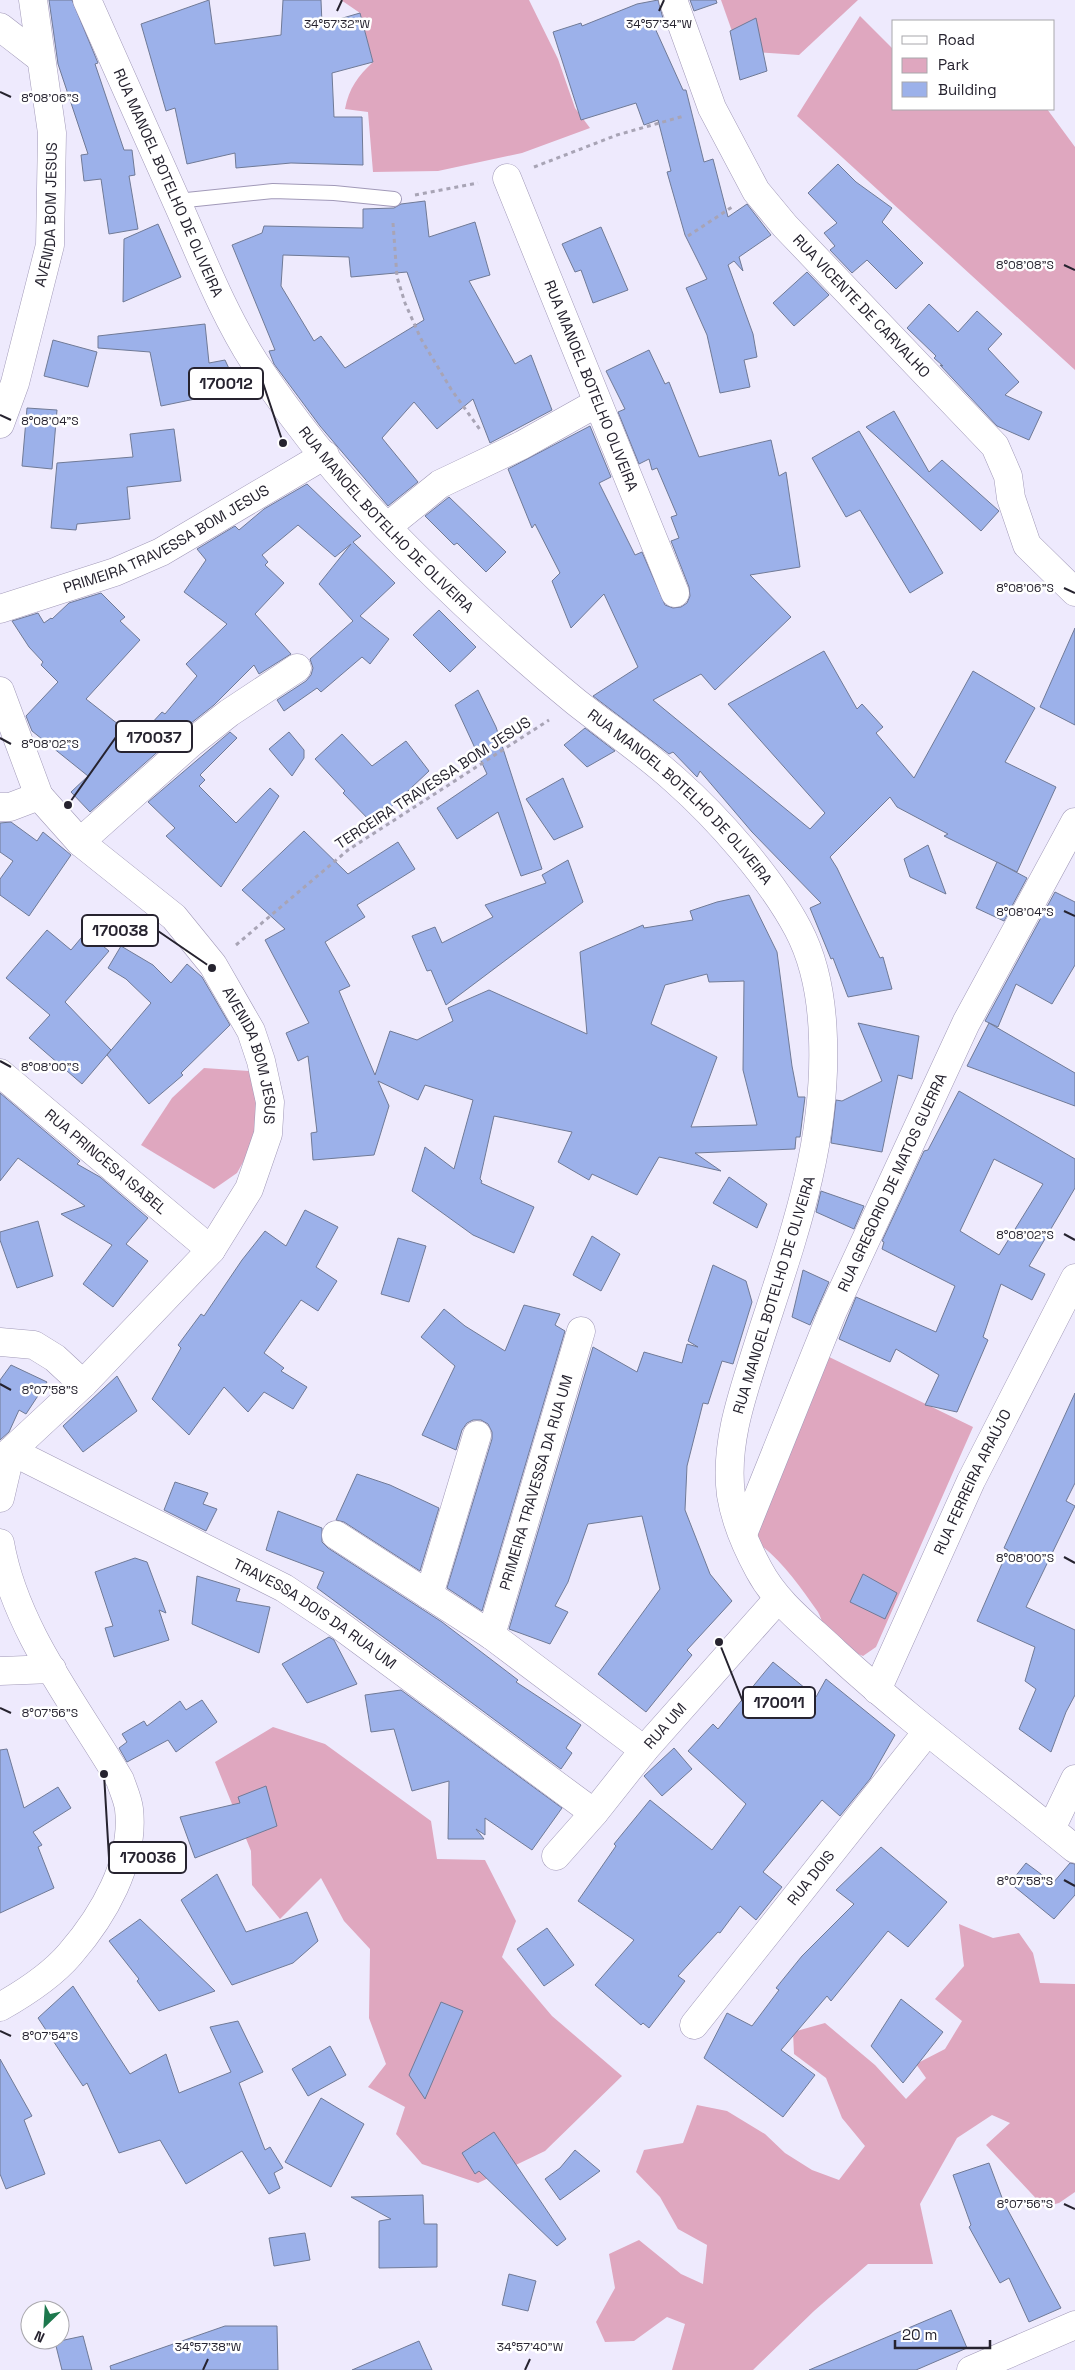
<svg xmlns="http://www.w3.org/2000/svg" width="1075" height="2370" font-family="'Space Grotesk',sans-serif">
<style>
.green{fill:#dfa7bf}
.building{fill:#9cb1ea;stroke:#707a96;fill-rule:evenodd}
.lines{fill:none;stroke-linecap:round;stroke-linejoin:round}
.lane-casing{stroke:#a199b8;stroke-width:16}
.street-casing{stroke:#a199b8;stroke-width:29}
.secondary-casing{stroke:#a199b8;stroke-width:29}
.path{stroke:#a8a4b5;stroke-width:3;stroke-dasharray:4 4;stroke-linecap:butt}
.lane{stroke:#fff;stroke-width:14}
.street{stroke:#fff;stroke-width:28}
.secondary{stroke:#fff;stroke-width:28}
.ticks{fill:none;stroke:#26232f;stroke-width:2}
.labels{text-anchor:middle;stroke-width:5;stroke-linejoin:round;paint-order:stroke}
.street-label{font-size:15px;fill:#26232f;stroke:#fff}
.ticks-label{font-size:12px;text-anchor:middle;fill:#26232f;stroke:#fff;stroke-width:5;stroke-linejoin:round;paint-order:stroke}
.leader{fill:none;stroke:#26232f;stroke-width:2}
.callout-dot{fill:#26232f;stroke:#fff;stroke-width:2}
.callout{fill:#fff;stroke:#26232f;stroke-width:2}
.callout-label{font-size:16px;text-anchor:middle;font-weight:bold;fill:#26232f}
</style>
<rect width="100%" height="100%" fill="#eeeafd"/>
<g class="green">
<path d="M341,0h188l29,59 17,49 15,20 -68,25 -84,18 -65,1 -5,-60 -23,-3c4,-21 13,-33 28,-47l-13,-49z"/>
<path d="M721,0h137l-59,55 -60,-4z"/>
<path d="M860,16l34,34v59h153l28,38v223l-278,-254z"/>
<path d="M204,1068l58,4 6,37 -17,39 -14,25 -23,16 -73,-44 31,-47z"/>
<path d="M823,1354l150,73 -97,220 -13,9c-13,-5 -26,-12 -35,-23 -5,-5 -6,-14 -10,-21 -19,-27 -37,-53 -64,-72z"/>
<path d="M273,1727l52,17 106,77 6,38 48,1 31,61 -14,36 50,59 70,60 -77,75 -67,32 -56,-19 -26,-30 9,-27 -37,-20 18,-23 -17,-46 1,-69 -26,-28 -23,-43 -41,41 -28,-34 -1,-34 -36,-89z"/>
<path d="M959,1924l34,14 26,-5 14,20 7,30 35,1v208l-16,11 -15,4 -58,-62 24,-22 -18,-8 -35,23 -37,66 13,60h-65l-54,47 -61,59h-81l13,-46 -18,-7 -33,24 -29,1 -9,-20 19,-34 -6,-34 30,-14 42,34 22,10 4,-39 -29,-16 -18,-32 -24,-25 8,-22 39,-7 14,-38 30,6 38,23 20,19 27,17 27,10 26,-34 -23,-28 -16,-40 -32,-24 -1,-22 32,-9 50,42 31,34 20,-21 -10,-14 29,-15 17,-28 -27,-22 29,-33z"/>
</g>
<g class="building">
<path d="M49,0h23l26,63 -3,1 29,86h8l3,25 -6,1 9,53 -29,5 -8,-55 -17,2 -3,-26 7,-1 -30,-90z"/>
<path d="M209,0l6,44 66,-9 2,-35h38l1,24 38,-11 13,49 -41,11 2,44h28l1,48 -72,-2 -55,5 -1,-15 -48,11 -12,-56 -9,3 -25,-87z"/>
<path d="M658,0l6,22 -10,4 29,64h3l18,72 9,-3 15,58 19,-13 24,31 -32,22 4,14 -9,-10 -6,4 25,69 4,23 -13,3 6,27 -30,6 -13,-58 -21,-47 21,-9 -22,-44 -18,-63 4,-1 -13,-51 -14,5 -8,-22 -55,17 -28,-88 28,-9 1,3 55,-22z"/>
<path d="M690,0h26l1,3 -23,8z"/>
<path d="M756,18l11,53 -27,9 -10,-49z"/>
<path d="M838,164l18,18 36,26 -10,14 41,41 -27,26 -29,-29 -15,13 -22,-23 5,-4 -11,-13 13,-10 -29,-30z"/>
<path d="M425,201l4,36 46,-15 15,53 -21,6 46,83 16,-9 21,55 -62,33 -17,-44 -36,30 -23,-27 -32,36 36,44 -30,24 -68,-80 -46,-62 -5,-13 6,-1 -43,-105 30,-12 2,-7 99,2v-19l31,-1 7,-4zM283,255l66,2 2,20 56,-5 17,48 -79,48 -24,-32 -7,5 -33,-55z"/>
<path d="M158,224l23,53 -58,25 1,-63z"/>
<path d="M601,227l27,63 -35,13 -12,-33 -6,2 -13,-28z"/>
<path d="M807,272l22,23 -35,31 -21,-23z"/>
<path d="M929,304l29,28 19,-21 25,23 -14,15 31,33 -14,13 37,17 -13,28 -32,-14 -57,-61 3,1 -9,-8 2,-2 -29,-28z"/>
<path d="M205,324l4,39 16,-3 14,30 -78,16 -11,-54 -52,-4v-12z"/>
<path d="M53,340l44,12 -9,35 -44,-11z"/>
<path d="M649,350l16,34 4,-2 30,75 72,-17 8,36 7,-4 14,95 -50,8 41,42 -76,73 -14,-16 -48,26 157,129 15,-16 -97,-109 96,-53 33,58 5,-5 21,23 -7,6 38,45 59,-107 62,37 -30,54 51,25 -39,85 -73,-36 4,-2 -51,-27 -7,-10 -60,60 7,11 43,90 3,-1 9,32 -44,8 -15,-39 -2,1 -21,-51 11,-5 -69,-71 -52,-61 -3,6 -24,-25 -4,2 -76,-58 45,-29 -34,-73 -33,34 -19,-47 8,-8 -25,-49 -3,4 -24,-59 82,-43 21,51 -12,6 36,72 7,-3 23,53 8,3 8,-1 6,-4 3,-7 -1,-9 -18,-46 8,-3 -8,-21 6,-2 -20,-47 -5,2 -3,-11 -10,5 -21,-52 7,-3 -19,-38z"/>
<path d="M27,408l30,2 -5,59 -30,-3z"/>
<path d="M894,411l35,61 13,-12 57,51 -18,20 -115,-104z"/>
<path d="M174,429l7,52 -54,6 3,32 -53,5 -1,6 -25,-2 6,-65 76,-6 -3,-23z"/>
<path d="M859,431l84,142 -33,20 -50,-83 -14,7 -34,-59z"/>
<path d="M307,484l54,52 -8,6 42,41 -35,33 29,23 -19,25 -8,-7 -41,35 -4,-4 -33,23 -7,-11 29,-19 5,-6 2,-7 -3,-9 43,-38 -34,-37 32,-40 -16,13 -37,-32 -36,30 6,7 -3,3 19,18 -29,31 36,40 -32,20 -5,-9 -40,40 -33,26 -91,81 -19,-20 17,-16 -56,-45 -6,-15 32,-34 -17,-17 2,-3 -14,-15 -17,-26 26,-8 6,10 7,-5 1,1 17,-16 32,-10 24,24 -5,4 20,19 -54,59 51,40 25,-27 3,2 32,-38 -11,-12 41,-40 -43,-32 22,-32 -9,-11 38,-23 4,4 25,-21z"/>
<path d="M449,497l57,55 -20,20 -29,-29 -3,2 -29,-29z"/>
<path d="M439,610l37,37 -26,25 -37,-37z"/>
<path d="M1075,628v97l-35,-18z"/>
<path d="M478,690l18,37 46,142 -21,7 -23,-64 -41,27 -20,-31 50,-34 -32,-69z"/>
<path d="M585,728l30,23 -28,16 -23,-22z"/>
<path d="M230,732l7,6 -37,37 5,5 -6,6 37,37 34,-35 9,8 -58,91 -55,-51 9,-8 -27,-26z"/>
<path d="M289,732l15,18v8l-12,18 -23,-27z"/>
<path d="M342,734l30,32 34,-25 23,30 -56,53 -30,-31 2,-2 -30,-32z"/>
<path d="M563,778l20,49 -29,13 -28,-41z"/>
<path d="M11,822l26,19 6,-9 28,23 -42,61 -29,-21v-16l13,-18 -13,-9v-29z"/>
<path d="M304,831l44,43 50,-32 17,27 -58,36 8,12 -40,25 25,44 -11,5 36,84 15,-44 27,9 36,-19 -5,-13 41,-18 98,44 -7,-82 63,-27 1,3 49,-8 -3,-9 27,-9 32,-7 28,57 15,114 6,31h7l-5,40h-4l-1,12 -100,4 26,18 -62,-14 -22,38 -45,-21 -3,6 -31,-18 14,-30 -78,-16 -14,63 2,2 -1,2 53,24 -20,46 -41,-18 -61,-44 13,-44 29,22 19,-69 -48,-15 -7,15 -40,-19 11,25 -15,49 -61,5 -2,-27 6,-1 -9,-76 -10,5 -12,-28 23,-10 -44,-83 20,-11 -43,-39zM707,974l2,8 35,-1 -1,89 14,55 -66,2 26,-70 -66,-33 14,-39z"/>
<path d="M928,845l18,49 -36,-17 -6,-18z"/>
<path d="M568,860l15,42 -137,103 -15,-35 -4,1 -15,-35 23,-9 7,16 51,-26 -8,-12 61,-22 -4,-8z"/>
<path d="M997,862l30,16 -23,43 -28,-13z"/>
<path d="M1055,892l20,10v63l-23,39 -36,-20 -18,43 -13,-6z"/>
<path d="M47,930l24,20 15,-18 23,19 -44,51 46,48 -29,34 -53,-46 21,-23 -44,-37z"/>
<path d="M121,946l32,19 18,18 16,-19 15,13 28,48 -49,48 2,2 -34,29 -42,-49 44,-52 -25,-24 -18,-11z"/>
<path d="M858,1023l61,13 -7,43 -14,-4 -16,77 -51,-9 5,-43 6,1 40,-20z"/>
<path d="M989,1023l86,50v33l-108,-40z"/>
<path d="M959,1091l116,68v29l-46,78 16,8 -13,26 -31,-16 -18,53 5,3 -31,72 -32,-7 14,-30 -43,-26 -6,13 -51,-23 17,-42 80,35 19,-46 -73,-37 2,-7 -2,-1 42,-90 4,-1zM994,1159l49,25 -44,71 -39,-24z"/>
<path d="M0,1093l80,68 -3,3 23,13 48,41 -22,26 22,17 -35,46 -30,-23 29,-39 -51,-31 24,-8 -67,-48 -18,23z"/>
<path d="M729,1177l38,27 -10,24 -44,-25z"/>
<path d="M821,1191l43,15 -10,23 -38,-17z"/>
<path d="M305,1210l33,17 -22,40 21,14 -19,30 -17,-11 -37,53 20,15 -3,3 26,16 -14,22 -29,-17 -16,20 -24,-25 -35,48 -37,-36 29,-51 -3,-3 23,-31 3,2 38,-56 23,-29 21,15z"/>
<path d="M38,1221l15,55 -36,12 -17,-48v-8z"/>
<path d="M592,1236l28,18 -19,37 -28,-16z"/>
<path d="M398,1238l28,8 -17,56 -28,-8z"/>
<path d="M713,1265l33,16 6,21 -19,62 -11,-3 -14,43 -5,-1 -16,63 -2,44 25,64 22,27 -45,49 5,5 -46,57 -48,-38 62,-85 -18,-73 -54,8 -20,58 -13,24 13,6 -18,32 -41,-15 84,-282 44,25 7,-20 38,11 5,-19 11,3 -10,-6z"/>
<path d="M803,1270l26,12 -19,43 -18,-8z"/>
<path d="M524,1305l36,9 -5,11 10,6 -83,280 -35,-23 45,-149v-7l-4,-8 -7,-4h-8l-6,3 -5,7 -6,20 -34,-15 33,-69 -34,-29 23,-28 21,17 40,25z"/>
<path d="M11,1365l36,17 -21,32 -7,-4 -10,22 -9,8v-60z"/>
<path d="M117,1376l20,35 -54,41 -20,-26z"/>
<path d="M1075,1393v90l-9,18 9,5 -49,101 49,23v65l-9,17 -15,40 -32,-23 17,-40 -11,-8 10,-34 -58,-26 31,-71 -4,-2z"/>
<path d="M357,1474l33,11 49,23 -19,63 -76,-49 -8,-2z"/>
<path d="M175,1482l33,11 -5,11 14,5 -11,22 -42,-21z"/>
<path d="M278,1511l44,17v14l6,6 114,74 76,58 -2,2 65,43 -15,23 6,5 -11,16 -244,-181 7,-16 -58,-22z"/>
<path d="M135,1558l12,4 19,51 -7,-3 10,30 -55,17 -9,-29 8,-2 -18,-54z"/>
<path d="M863,1574l34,19 -12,26 -35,-17z"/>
<path d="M197,1576l43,13 -4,12 34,6 -11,46 -67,-29z"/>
<path d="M329,1637l5,3 23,44 -50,19 -25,-39z"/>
<path d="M773,1662l43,35 10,-18 69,56 -25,44 -30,37 -18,-16 -59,72 19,15 -26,33 -16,-14 -20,27 -2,-1 -40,44 7,5 -36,47 -6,-5 -2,2 -46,-40 39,-45 -56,-39 38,-55 -2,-2 36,-44 62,50 34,-46 -58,-53 25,-27 5,5z"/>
<path d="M401,1690l161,118 -30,42 -47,-32v17l-9,-6 8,10h-36l1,-58 -37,10 -18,-62 -23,3 -6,-37z"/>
<path d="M202,1700l15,22 -41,30 -8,-12 -41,22 -8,-14 8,-6 -5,-8 22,-13 3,5 33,-25 6,9z"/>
<path d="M674,1748l18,21 -30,27 -18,-20z"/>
<path d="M7,1749l17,59 34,-21 13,21 -38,24 9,13 -4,2 16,41 -54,25v-163z"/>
<path d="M266,1786l11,40 -82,32 -15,-41 60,-14 -2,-6z"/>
<path d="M881,1847l66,55 -39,45 -20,-16 -57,70 -4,-5 -46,54 34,25 -32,42 -79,-59 23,-45 25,13 27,-36 -3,-2 26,-32 52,-52 -18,-14z"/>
<path d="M1026,1863l27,20 17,-20 5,1v31l-21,24 -44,-36z"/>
<path d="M217,1874l29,58 61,-20 11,29 -25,22 -61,22 -51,-85z"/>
<path d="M140,1919l75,72 -56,20 -22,-30 2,-2 -30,-38z"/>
<path d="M547,1928l27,37 -30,21 -27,-37z"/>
<path d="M73,1986l57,88 36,-20 13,39 52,-21 -21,-45 28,-6 25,51 -24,11 26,67 5,-3 13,21 -9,5 6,15 -11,6 -27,-43 -56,33 -26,-44 -41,13 -32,-70 -4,3 -45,-68z"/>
<path d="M901,1999l42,33 -40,51 -32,-37z"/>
<path d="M441,2002l22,9 -38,88 -16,-24z"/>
<path d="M330,2046l16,29 -38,21 -16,-27z"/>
<path d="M0,2059l32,57 -8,4 21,54 -39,15 -6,-15z"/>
<path d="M321,2098l43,26 -33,63 -46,-25z"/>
<path d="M494,2132l72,107 -9,7 -78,-75 -4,3 -13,-21z"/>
<path d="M575,2150l25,21 -40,29 -15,-21 15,-11z"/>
<path d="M989,2163l15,40 57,105 -32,14 -20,-44 -9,5 -31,-56 2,-2 -18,-50z"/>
<path d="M423,2195l1,29h13v43l-58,1v-47l12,-2 -40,-22z"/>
<path d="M305,2233l5,27 -36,6 -5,-28z"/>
<path d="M509,2274l27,7 -8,30 -26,-6z"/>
<path d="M951,2310l16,38 -51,22h-107z"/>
<path d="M225,2326h52l1,44h-167l-1,-4z"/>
<path d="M83,2336l9,34h-30l-7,-28z"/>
<path d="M419,2341l13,29h-80z"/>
</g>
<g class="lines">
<defs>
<path id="lane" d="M177,201l96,-10 61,2 60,6"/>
<g id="street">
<path id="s1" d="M673,0l39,108 44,83 29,35 210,220 13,30 3,22 16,47 48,47"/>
<path id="s2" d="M507,178l168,415"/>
<path d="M387,527l53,-43 82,-39 75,-42"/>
<path id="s3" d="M0,609l115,-37 46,-20 164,-97"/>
<path d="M0,807h10l29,-11"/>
<path d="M80,842l111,-99 38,-30 68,-45"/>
<path id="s4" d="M0,1073l211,177"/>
<path d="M0,1342l34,3 21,13 28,26"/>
<path id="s5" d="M11,1451l273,137 54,36 256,189"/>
<path id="s6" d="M743,1534l89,-221 134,-290 109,-201"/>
<path d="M336,1535l155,100 153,115"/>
<path d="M429,1595l48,-160"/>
<path id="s7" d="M491,1635l90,-304"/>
<path d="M0,1671l52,-2"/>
<path id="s8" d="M877,1690l94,-209 104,-203"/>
<path d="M1051,1829l24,-50"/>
<path id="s9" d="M556,1856l38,-43 50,-63 134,-151"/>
<path id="s10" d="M694,2025l233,-293"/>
<path d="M971,2370l104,-45"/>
</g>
<g id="secondary">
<path id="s11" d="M87,0c31,70 62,139 93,209 23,52 44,106 75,154 44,66 96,129 152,185 54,54 110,106 169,154 33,26 68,50 99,78 43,38 96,98 123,149 18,34 24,72 25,110 4,107 -31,201 -63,300 -16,51 -36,103 -29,156 4,25 16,53 28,75 18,34 50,57 77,83 76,70 159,130 239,196"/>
<path d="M0,27l40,31"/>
<path id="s12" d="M0,424l15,-41 35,-138 2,-112 -19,-133"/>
<path id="s13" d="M0,691l39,105 41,46 94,75 39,48 38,66 10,30 9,41 -2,32 -19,55 -38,61 -128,134 -72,67 -11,47"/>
<path d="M0,1543c15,87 76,162 120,237 3,9 8,20 9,29 6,53 -26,107 -59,145 -17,20 -47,40 -70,53"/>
</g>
</defs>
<use href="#lane" class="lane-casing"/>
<use href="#street" class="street-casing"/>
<use href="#secondary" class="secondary-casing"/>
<g class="path">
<path d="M534,167l83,-32 67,-19"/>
<path d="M415,195l63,-12"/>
<path d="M393,223l4,54 8,26 16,36 30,50 30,42"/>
<path d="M688,236l44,-29"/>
<path d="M236,945l112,-95 201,-130"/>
</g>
<use href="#lane" class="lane"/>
<use href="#street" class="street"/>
<use href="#secondary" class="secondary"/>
</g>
<path class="ticks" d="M337,11l5,-11M659,11l5,-11M0,92l11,5M1064,265l11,5M0,415l11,5M1064,588l11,5M0,738l11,6M1064,911l11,5M0,1061l11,6M1064,1234l11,6M0,1384l11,6M1064,1557l11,6M0,1708l11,5M1064,1880l11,6M0,2031l11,5M1064,2204l11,5M203,2370l5,-11M525,2370l5,-11"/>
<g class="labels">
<g class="street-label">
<text dy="5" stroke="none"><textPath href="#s11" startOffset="200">RUA MANOEL BOTELHO DE OLIVEIRA</textPath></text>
<text dy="5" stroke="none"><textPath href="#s12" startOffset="216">AVENIDA BOM JESUS</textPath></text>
<text dy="5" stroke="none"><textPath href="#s1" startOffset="365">RUA VICENTE DE CARVALHO</textPath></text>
<text dy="5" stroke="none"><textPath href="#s2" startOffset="224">RUA MANOEL BOTELHO OLIVEIRA</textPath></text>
<text dy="5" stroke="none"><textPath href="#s11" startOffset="605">RUA MANOEL BOTELHO DE OLIVEIRA</textPath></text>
<text dy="5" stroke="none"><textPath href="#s3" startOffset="181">PRIMEIRA TRAVESSA BOM JESUS</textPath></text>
<text transform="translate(433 783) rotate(-33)" y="5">TERCEIRA TRAVESSA BOM JESUS</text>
<text dy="5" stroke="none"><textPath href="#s11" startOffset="1010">RUA MANOEL BOTELHO DE OLIVEIRA</textPath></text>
<text dy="5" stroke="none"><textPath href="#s13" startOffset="455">AVENIDA BOM JESUS</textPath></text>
<text dy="5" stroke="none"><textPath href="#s4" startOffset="138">RUA PRINCESA ISABEL</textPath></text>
<text dy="5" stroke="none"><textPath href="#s6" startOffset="382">RUA GREGORIO DE MATOS GUERRA</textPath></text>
<text transform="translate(774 1295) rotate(-73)" y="5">RUA MANOEL BOTELHO DE OLIVEIRA</text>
<text dy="5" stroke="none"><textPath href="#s8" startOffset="229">RUA FERREIRA ARAÚJO</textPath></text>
<text dy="5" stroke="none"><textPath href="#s7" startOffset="159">PRIMEIRA TRAVESSA DA RUA UM</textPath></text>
<text dy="5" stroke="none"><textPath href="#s5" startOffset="345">TRAVESSA DOIS DA RUA UM</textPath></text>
<text dy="5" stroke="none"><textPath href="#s9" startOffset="170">RUA UM</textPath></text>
<text dy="5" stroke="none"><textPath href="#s10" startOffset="188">RUA DOIS</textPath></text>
</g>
</g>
<g class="ticks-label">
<text x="337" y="28">34°57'32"W</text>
<text x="659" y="28">34°57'34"W</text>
<text x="50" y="102">8°08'06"S</text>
<text x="1025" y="269">8°08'08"S</text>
<text x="50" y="425">8°08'04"S</text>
<text x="1025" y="592">8°08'06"S</text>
<text x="50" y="748">8°08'02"S</text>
<text x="1025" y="916">8°08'04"S</text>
<text x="50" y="1071">8°08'00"S</text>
<text x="1025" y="1239">8°08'02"S</text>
<text x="50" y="1394">8°07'58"S</text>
<text x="1025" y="1562">8°08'00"S</text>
<text x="50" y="1717">8°07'56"S</text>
<text x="1025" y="1885">8°07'58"S</text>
<text x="50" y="2040">8°07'54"S</text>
<text x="1025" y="2208">8°07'56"S</text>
<text x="208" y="2351">34°57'38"W</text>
<text x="530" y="2351">34°57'40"W</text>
</g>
<path class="leader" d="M283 443L263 383M68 805L116 737M212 968L158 931M719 1642L743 1702M104 1774L109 1858"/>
<g class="callout-dot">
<circle cx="283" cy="443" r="5"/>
<circle cx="68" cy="805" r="5"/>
<circle cx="212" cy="968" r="5"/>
<circle cx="719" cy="1642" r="5"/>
<circle cx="104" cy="1774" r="5"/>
</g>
<g class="callout">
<rect x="189" y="368" width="74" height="31" rx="5"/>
<rect x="116" y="721" width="76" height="31" rx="5"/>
<rect x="82" y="915" width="76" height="31" rx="5"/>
<rect x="743" y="1687" width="72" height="31" rx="5"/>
<rect x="109" y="1842" width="77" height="31" rx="5"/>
</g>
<g class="callout-label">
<text x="226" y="389">170012</text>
<text x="154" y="743">170037</text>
<text x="120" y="936">170038</text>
<text x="779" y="1708">170011</text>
<text x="148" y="1863">170036</text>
</g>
<rect x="892" y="20" width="162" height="90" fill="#ffffff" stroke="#a8a7ac"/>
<rect x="902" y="36" width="25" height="8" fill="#ffffff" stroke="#a8a7ac"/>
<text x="938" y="45" font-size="15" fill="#26232f">Road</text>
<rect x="902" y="58" width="25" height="15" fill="#dfa7bf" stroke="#a8a7ac"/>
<text x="938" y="70" font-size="15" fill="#26232f">Park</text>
<rect x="902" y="82" width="25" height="15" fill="#9cb1ea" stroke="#a8a7ac"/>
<text x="938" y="95" font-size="15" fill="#26232f">Building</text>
<g transform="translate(45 2325) rotate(205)"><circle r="24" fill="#ffffff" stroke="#a8a7ac"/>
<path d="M0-4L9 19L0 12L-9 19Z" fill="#1d784d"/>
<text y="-8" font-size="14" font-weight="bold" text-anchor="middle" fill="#26232f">N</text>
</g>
<path d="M895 2340v8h95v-8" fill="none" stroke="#26232f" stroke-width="2.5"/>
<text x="902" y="2340" font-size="15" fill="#26232f" stroke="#ffffff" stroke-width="4" paint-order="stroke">20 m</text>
</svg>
